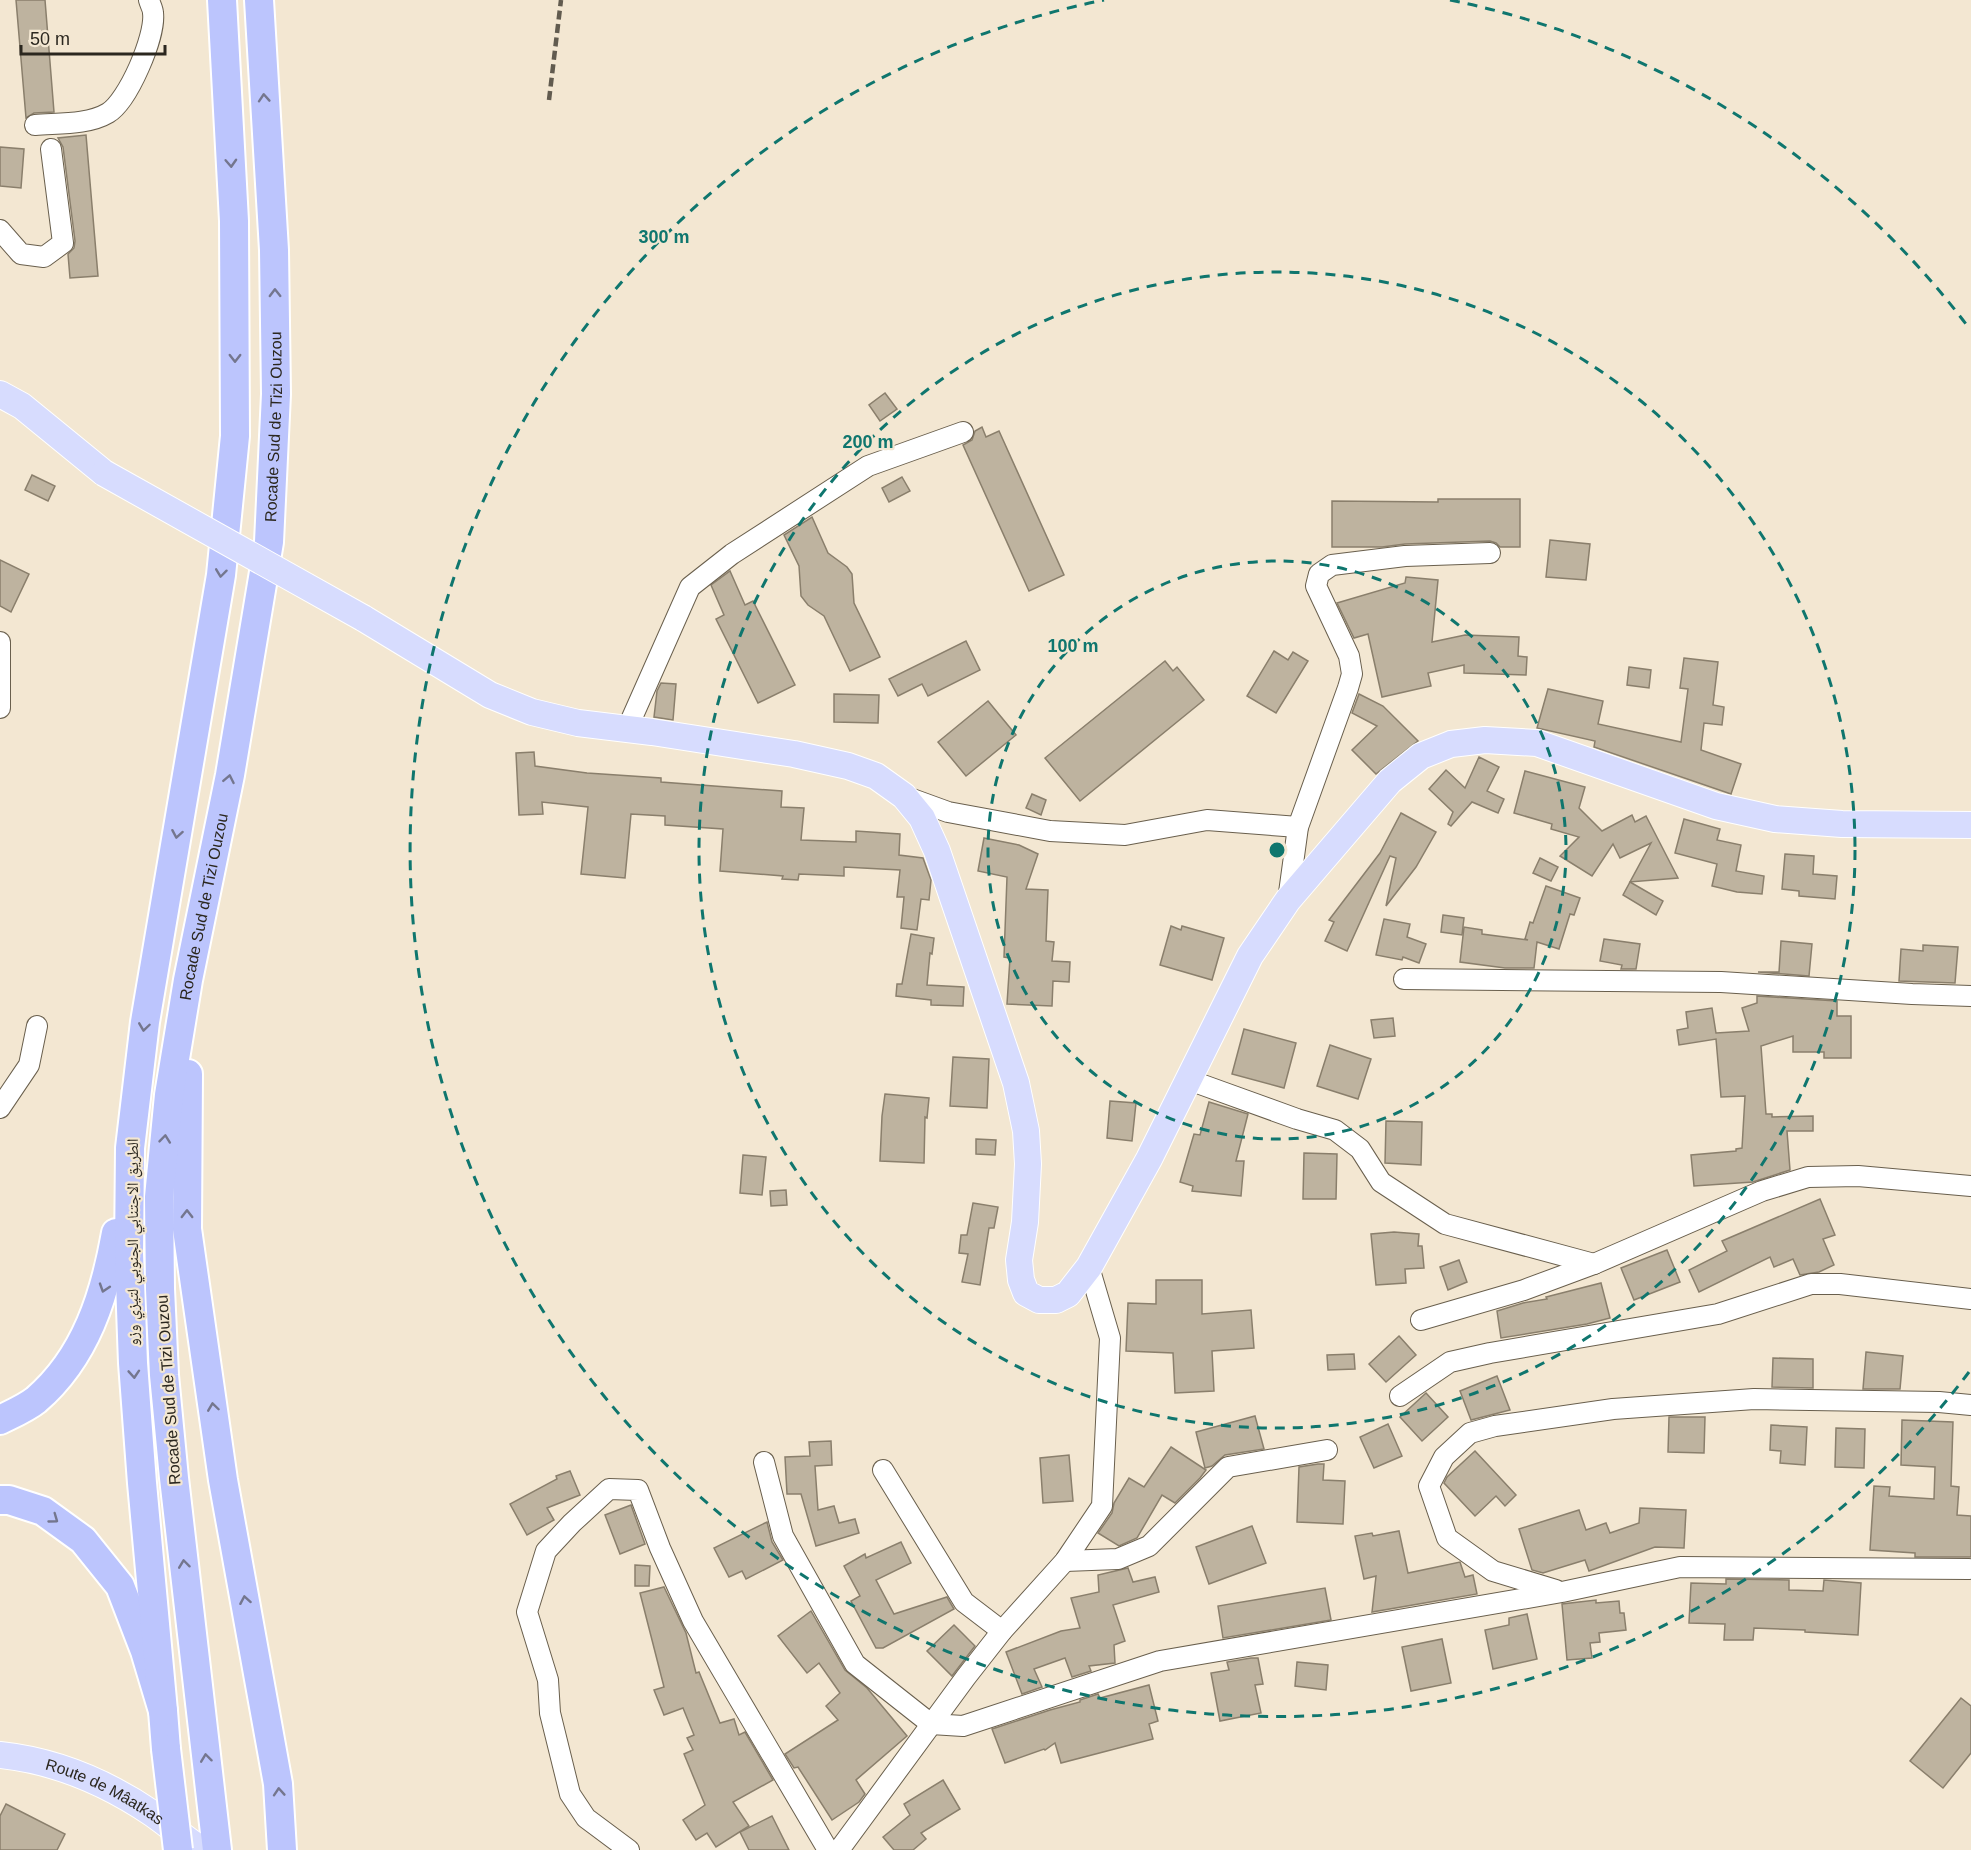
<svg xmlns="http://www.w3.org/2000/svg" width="1971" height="1850" font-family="Helvetica,'Noto Naskh Arabic',sans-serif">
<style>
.building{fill:#beb39f;stroke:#8a7f6c;stroke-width:1.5}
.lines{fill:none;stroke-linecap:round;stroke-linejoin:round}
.minor-casing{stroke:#695f4d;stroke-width:22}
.major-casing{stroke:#fff;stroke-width:28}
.highway-casing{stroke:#fff;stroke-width:32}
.minor{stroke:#fff;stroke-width:20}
.major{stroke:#d7dcfe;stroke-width:26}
.highway{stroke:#bcc5fd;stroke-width:28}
.rail{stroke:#615b4f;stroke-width:4.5;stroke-dasharray:9 4.5;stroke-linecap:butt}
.major-bridge-casing{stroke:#fff;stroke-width:28;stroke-linecap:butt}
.highway-bridge-casing{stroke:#fff;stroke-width:32;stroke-linecap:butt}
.major-bridge{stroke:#d7dcfe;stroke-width:26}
.highway-bridge{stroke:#bcc5fd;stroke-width:28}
.oneway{stroke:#74768e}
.ring{fill:none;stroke:#0f766e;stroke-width:3;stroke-dasharray:10 8}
.labels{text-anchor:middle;stroke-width:4.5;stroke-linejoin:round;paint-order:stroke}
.street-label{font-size:16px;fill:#2b271f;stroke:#f3e7d2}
.centre{fill:#0f766e;stroke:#f3e7d2;stroke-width:3}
.ring-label{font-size:18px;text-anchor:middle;font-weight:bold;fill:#0f766e;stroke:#f3e7d2;stroke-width:4.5;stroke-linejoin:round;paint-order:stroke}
</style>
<rect width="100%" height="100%" fill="#f3e7d2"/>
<g class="building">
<path d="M16,0h29l9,112 -20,1 -8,5z"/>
<path d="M86,135l12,141 -28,2 -2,-24 6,-6 1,-7 -12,-94 -5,-9z"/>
<path d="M0,147l24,2 -3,39 -21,-2z"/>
<path d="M885,393l12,16 -17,12 -11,-16z"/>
<path d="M982,427l4,10 13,-6 65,144 -35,16 -66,-146 9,-5 3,-9z"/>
<path d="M32,475l23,11 -7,15 -23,-11z"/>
<path d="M902,477l8,14 -21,11 -7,-14z"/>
<path d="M1438,499h82v48h-20l-4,-4 -6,-2 -85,3 -23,3h-50v-46l106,1z"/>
<path d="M812,517l16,36 19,14 5,7 2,29 26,54 -30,14 -26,-55 -16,-11 -7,-9 -2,-30 -15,-31z"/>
<path d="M1550,540l40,4 -4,36 -40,-3z"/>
<path d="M0,560l29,14 -18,38 -11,-6z"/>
<path d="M730,571l15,34 8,-4 42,84 -37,18 -42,-84 8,-4 -13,-30z"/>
<path d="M1406,577l32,3 -6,62 33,-7 54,2 -1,19 9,1 -1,18 -62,-2v-8l-36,8 3,13 -49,11 -14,-63 -14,4 -17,-35 68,-20z"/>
<path d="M966,641l14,29 -52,26 -6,-12 -24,12 -9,-17z"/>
<path d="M1274,651l14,9 5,-8 15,9 -32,52 -29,-17z"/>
<path d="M1684,658l34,4 -5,43 11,2 -2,18 -18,-2 -3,27 40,14 -10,30 -137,-47 1,-6 -58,-13 11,-39 55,12 -5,23 83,18 7,-53 -8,-1z"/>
<path d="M1165,661l8,10 4,-4 27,33 -124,101 -35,-43z"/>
<path d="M1629,667l22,3 -2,18 -22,-3z"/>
<path d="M661,683l15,1 -3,36 -19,-3 3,-26z"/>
<path d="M834,694l45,1 -1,28 -44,-1z"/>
<path d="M1359,694l24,12 35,35 -42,33 -24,-24 25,-24 -25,-13z"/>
<path d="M988,701l28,34 -50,41 -28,-34z"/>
<path d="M534,752l1,14 52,7 74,5v4l121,9 -1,16 23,1 -3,32 55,2v-11l44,3 -1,21 24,3 8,22 -2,20 -8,-1 -4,31 -16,-2 3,-31h-7l3,-27 -56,-3v9l-45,-2 -1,6 -16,-1 1,-3 -63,-5 3,-42 -58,-4v-9l-34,-2 -6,64 -44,-4 7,-67 -46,-5 1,12 -24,1 -3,-62z"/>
<path d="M1479,757l20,10 -12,24 17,8 -6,14 -26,-11 -21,24 -3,-2 5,-12 -24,-23 17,-19 19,18z"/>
<path d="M1525,771l60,16 -6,21 23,23 30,-16 3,7 11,-6 32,62 -48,4 21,-39 -31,15 -7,-14 -21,32 -32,-20 19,-19 -28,-8 1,-5 -38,-11z"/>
<path d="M1032,794l14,6 -5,15 -15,-7z"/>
<path d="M1401,813l35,19 -20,35 -30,39 10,-48 -6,-2 -43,95 -22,-10 9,-19 -5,-2 51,-67z"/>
<path d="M1684,819l36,10 -3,11 24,5 -5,26 28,5 -2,18 -25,-2 -25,-6 5,-22 -42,-11z"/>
<path d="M984,838l35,7 19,9 -12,35 22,1 -2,51 8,1 -2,19 18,1 -1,20 -16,-1 -1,25 -45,-2 3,-46 -6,-1 3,-80 -29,-6z"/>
<path d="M1785,854l29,2 -1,18 24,2 -2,23 -36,-3v-5l-17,-2z"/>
<path d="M1540,858l18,9 -7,14 -18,-8z"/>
<path d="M1630,882l33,19 -7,14 -33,-20z"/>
<path d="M1546,886l34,12 -6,17 -4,-1 -11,35 -22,-7 -3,26h-29l-45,-6 4,-35 18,3v4l46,6 -3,-1 5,-17 3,1z"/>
<path d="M1443,915l21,3 -2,17 -21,-3z"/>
<path d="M1384,919l26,5 -3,13 19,7 -7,19 -16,-6 -1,3 -26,-5z"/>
<path d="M1171,926l10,4 1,-4 42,12 -12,42 -52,-15z"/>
<path d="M911,934l23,4 -2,16 -2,-1 -3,32 37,2 -1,19 -32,-1v-5l-35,-4 1,-12h5z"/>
<path d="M1604,939l36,5 -4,25h-15l1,-4 -22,-4z"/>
<path d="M1781,941l31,3 -3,32 -51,-4h21z"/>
<path d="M1923,945l35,2 -3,36 -56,-2 2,-32 22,2z"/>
<path d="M1757,996l80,5v15h14v42h-27v-6h-31v-16l-32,10 5,68h6v3l41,-1v15h-26l3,39 -37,12 -59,4 -3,-31 45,-4v-2l6,-1 3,-52 -24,1 -5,-58 -37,6 -2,-15 11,-2 -2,-16 26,-4 4,25 33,-2 -7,-23 15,-5z"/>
<path d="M1393,1018l2,18 -21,2 -3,-18z"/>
<path d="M1244,1029l52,14 -12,45 -52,-14z"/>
<path d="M1330,1045l41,14 -13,40 -41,-13z"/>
<path d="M953,1057l36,2 -2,49 -37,-2z"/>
<path d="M885,1094l44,4 -2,20 -2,-1 -1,46 -44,-2 2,-45z"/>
<path d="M1110,1101l26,2 -4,38 -25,-3z"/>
<path d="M1209,1102l39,12 -12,47h8l-3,35 -49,-5 1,-5 -13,-4 14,-48 6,1z"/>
<path d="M1386,1121l36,1 -1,43 -36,-2z"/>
<path d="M976,1139l20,1 -1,15 -19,-1z"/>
<path d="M1304,1153l33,1 -1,45h-33z"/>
<path d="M743,1155l23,2 -4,38 -22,-2z"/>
<path d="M786,1190l1,15 -16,1 -1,-15z"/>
<path d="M1820,1199l15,36 -12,4 11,26 -15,7 -19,3 -7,-16 -19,8 -4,-10 -71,35 -10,-22 38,-19 -5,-10z"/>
<path d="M973,1203l25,4 -4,21h-5l-9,57 -18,-3 6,-28 -9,-1 2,-18h6z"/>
<path d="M1394,1232l25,2 -1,12h4l2,22 -19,1 1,14 -30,2 -5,-51z"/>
<path d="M1667,1250l13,32 -46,18 -13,-32z"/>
<path d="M1459,1260l8,22 -19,8 -8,-23z"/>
<path d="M1156,1280h46v34l49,-4 3,38 -42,3 2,40 -39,2 -2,-40 -47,-2 2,-48 28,1z"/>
<path d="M1601,1283l9,35 -23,6 -86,14 -4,-27 26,-8 24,-4 -1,-2z"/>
<path d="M1399,1336l17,19 -30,27 -17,-18z"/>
<path d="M1866,1352l37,4 -3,33h-37z"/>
<path d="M1354,1354l1,15 -27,1 -1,-15z"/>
<path d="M1773,1358l40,1v29l-41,-1z"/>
<path d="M1497,1376l13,34 -39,10 -11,-29z"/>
<path d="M1426,1393l22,24 -26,24 -22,-24z"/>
<path d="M1255,1416l9,33 -39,6 -13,11 -7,2 -9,-36z"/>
<path d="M1669,1417h36l-1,36 -36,-1z"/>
<path d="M1902,1420l51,2 -2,64 8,1 -2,28 14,1v41h-56v-4l-45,-3 4,-64 16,1 -1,9 45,3 1,-32 -34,-2z"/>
<path d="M1388,1424l14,32 -28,12 -14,-31z"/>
<path d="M1771,1425l36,2 -2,38 -25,-2 1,-12 -11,-1z"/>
<path d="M1836,1428l29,1 -1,39 -29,-1z"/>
<path d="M831,1441l1,24 -17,1 3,44 16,-4 5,17 16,-4 4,14 -43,13 -15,-52h-14l-2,-37 25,-1 -1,-14z"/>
<path d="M1171,1447l35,23 -6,8 -25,25 -13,-8 -25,43 -18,8 -21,-13 14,-20 2,-10 15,-25 15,9z"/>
<path d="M1475,1451l41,44 -11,11 -9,-10 -21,20 -31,-33 3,-6z"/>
<path d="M1069,1455l4,46 -30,2 -3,-45z"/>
<path d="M1318,1464h6l-1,16 22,1 -2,43 -46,-2 2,-55z"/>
<path d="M570,1471l10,24 -33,13 7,12 -27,15 -17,-31 47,-25 -1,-3z"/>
<path d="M631,1505l14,39 -25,10 -15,-39z"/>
<path d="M1640,1508l46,2 -2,38 -29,-1 -66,24 -4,-11 -42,13 -11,-3 -13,-41 60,-19 7,20 20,-7 4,10 29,-10z"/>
<path d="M767,1522l5,20 11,18 -37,19 -4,-8 -13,6 -15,-29z"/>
<path d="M1252,1526l14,37 -57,21 -13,-37z"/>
<path d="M1399,1531l9,42 52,-11 5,15 8,-2 4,19 -105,18 4,-36 -12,3 -9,-43 17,-3 1,3z"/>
<path d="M901,1542l10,21 -35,17 18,34 53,-17 7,12 -71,39h-7l-25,-47 9,-5 -16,-30 21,-12 1,4z"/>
<path d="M635,1565l15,1 -1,20h-14z"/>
<path d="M1128,1568l5,14 22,-5 4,15 -46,13 12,36 -11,4 1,18 -26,3 2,5 -19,6 -7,-19 -31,11 8,18 -20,7 -16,-42 55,-21 19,-3 -9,-30 28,-6 -1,-17z"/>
<path d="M1726,1579l63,1v10l34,1 1,-11 37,3 -3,52 -53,-3v-2l-51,-2 -1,12h-29l1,-16 -36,-1 2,-40 35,1z"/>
<path d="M664,1587l22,46 10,40 3,-1 21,51 14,-4 5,16 6,-3 28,48 -40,22 16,24 -33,21 -9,-14 -11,7 -13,-20 22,-15 -21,-51 9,-4 -6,-12 7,-3 -11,-27 -19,7 -10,-25 10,-3 -24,-94z"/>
<path d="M1325,1588l6,32 -108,18 -5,-32z"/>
<path d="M1596,1600v3l23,-2 1,12h4l2,17 -27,3 1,9 -10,1 2,15 -25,2 -5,-56z"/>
<path d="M811,1611l34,59 22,18 40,48 -51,44 9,14 -6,8 -27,18 -34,-53 -4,1 -9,-14 53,-34 -12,-14 14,-13 -21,-30 -12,10 -29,-37z"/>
<path d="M1527,1614l10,45 -44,10 -8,-39 24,-5v-7z"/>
<path d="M954,1625l21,21 -23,30 -25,-25z"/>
<path d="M1442,1639l9,44 -40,8 -9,-44z"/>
<path d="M1251,1658h7l5,26 -8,1 6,28 -41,8 -9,-48 18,-3 -2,-8z"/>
<path d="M1297,1662l31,3 -2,25 -31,-4z"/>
<path d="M1149,1685l9,36 -9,3 4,15 -92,24 -6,-20 -10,7 -1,-1 -39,14 -13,-34 58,-19 30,-8v-2l18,-6 2,4z"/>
<path d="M1961,1698l10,8v47l-28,35 -33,-27z"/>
<path d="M943,1780l17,29 -39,24 5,6 -13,11h-19l-11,-13 27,-22 -6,-11z"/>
<path d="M6,1804l59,30 -8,16h-57v-34z"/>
<path d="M772,1816l17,34h-40l-9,-18z"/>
</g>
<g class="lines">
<defs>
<g id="minor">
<path d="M35,125c23,-2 53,0 73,-12 20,-12 48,-77 45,-100 0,-4 -3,-9 -4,-13"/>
<path d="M0,230l21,24 23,3 19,-14 -12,-94"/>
<path d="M0,642v66"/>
<path d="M627,729l63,-142 42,-33 136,-88 95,-34"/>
<path d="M904,796l44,16 102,19 75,4 82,-15 91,7"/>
<path d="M1288,900l10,-73 50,-139 4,-14 -3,-18 -33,-70 3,-12 13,-9 73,-9 85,-3"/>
<path d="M1404,979l317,3 191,12 59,2"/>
<path d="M1189,1080l108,39 38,11 25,19 21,33 64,42 149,40"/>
<path d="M0,1108l29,-43 8,-39"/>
<path d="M1421,1320l103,-30 70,-26 168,-73 46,-14 50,-1 113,10"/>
<path d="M1400,1396l50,-34 40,-9 228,-39 93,-30h29l131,15"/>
<path d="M764,1462l19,74 72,128 76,60 32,2 197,-65 402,-69 118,-25 289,2"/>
<path d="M883,1470l81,132 38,29"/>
<path d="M1065,1561l53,-2 31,-13 79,-79 99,-17"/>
<path d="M1556,1590l-63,-19 -46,-33 -18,-52 15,-29 26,-24 25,-7 118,-17 141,-10 185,3 32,3"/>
<path d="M629,1850l-43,-32 -16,-24 -20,-81 -2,-33 -21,-68 19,-61 26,-28 37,-34 29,1 22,58 33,73 135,229"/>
<path d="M839,1850l127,-173 36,-46 63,-70 37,-55 8,-168 -21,-71"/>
</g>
<g id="major">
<path d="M0,394l22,12 82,67"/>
<path d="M363,618l127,77 42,17 46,11 74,9 142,22 54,12 28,10 28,20 18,22 15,33 79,232 10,48 2,33 -3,58 -6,38 2,20 5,13 13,7h17l12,-6 21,-27 60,-108 101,-203 38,-56 102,-119 31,-25 30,-12 34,-4 52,3 179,63 59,13 67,5 129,1"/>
<path id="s1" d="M0,1755c57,6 106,27 153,59 17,12 32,25 49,36"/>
</g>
<g id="highway">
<path d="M188,1074l-1,155 36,251 55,304 4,66"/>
<path d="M0,1420c12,-6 26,-12 36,-20 50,-43 69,-105 80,-167"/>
<path d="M0,1500h9l34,11 40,29 37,46 25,65 18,60 3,38"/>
<path d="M163,1711l-21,-228 -9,-120 -4,-109 1,-106 15,-126 76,-447 14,-139 -1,-215 -12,-221"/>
<path id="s2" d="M217,1850l-43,-372 -10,-103 -4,-86 -1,-92 10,-102 19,-115 42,-205 39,-233 7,-148 -2,-144 -15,-250"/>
</g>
</defs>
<use href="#minor" class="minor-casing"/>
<use href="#major" class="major-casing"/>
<use href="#highway" class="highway-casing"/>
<use href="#minor" class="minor"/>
<use href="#major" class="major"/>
<use href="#highway" class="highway"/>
<path class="rail" d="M549,100l12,-100"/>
<defs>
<path id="major-bridge" d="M104,473l259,145"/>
<path id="highway-bridge" d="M166,1749l12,101"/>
</defs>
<use href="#major-bridge" class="major-bridge-casing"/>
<use href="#highway-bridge" class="highway-bridge-casing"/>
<use href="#major-bridge" class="major-bridge"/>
<use href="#highway-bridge" class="highway-bridge"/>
</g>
<defs><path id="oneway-chevron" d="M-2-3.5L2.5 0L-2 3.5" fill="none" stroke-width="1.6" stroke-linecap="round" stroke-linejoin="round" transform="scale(1.5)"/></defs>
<g class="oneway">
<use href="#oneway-chevron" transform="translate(264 98) rotate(-94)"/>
<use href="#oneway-chevron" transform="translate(231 163) rotate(87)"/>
<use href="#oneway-chevron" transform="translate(275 293) rotate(-91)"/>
<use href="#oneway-chevron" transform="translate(235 358) rotate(90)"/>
<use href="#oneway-chevron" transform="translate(221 573) rotate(97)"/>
<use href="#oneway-chevron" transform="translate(229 779) rotate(-79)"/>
<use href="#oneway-chevron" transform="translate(177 834) rotate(100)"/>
<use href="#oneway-chevron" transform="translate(144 1027) rotate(98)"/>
<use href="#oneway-chevron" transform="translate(165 1139) rotate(-84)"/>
<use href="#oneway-chevron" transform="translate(187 1214) rotate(-90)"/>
<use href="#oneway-chevron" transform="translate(104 1288) rotate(108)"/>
<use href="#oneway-chevron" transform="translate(134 1374) rotate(86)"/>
<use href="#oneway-chevron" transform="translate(213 1407) rotate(-98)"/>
<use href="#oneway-chevron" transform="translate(54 1519) rotate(36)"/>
<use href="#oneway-chevron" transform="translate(184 1564) rotate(-97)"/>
<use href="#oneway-chevron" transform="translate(245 1600) rotate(-100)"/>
<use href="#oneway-chevron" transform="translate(206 1758) rotate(-97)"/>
<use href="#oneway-chevron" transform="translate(279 1792) rotate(-94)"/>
</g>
<g class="ring">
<circle cx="1277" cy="850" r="289"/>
<circle cx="1277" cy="850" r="578"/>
<path d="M1969 1372A867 867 0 1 1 1104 0M1450 0A867 867 0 0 1 1969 328"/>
</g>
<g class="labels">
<g class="street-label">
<text dy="6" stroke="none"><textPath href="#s2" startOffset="1436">Rocade Sud de Tizi Ouzou</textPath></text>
<text dy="6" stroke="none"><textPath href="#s2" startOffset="950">Rocade Sud de Tizi Ouzou</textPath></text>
<text transform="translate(132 1242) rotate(-90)" y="6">الطريق الاجتنابي الجنوبي لتيزي وزو</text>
<text transform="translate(168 1390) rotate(-94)" y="6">Rocade Sud de Tizi Ouzou</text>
<text dy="6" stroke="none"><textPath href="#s1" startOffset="112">Route de Mâatkas</textPath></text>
</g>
</g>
<circle cx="1277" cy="850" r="9" class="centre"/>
<g class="ring-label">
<text x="664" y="243">300 m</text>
<text x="868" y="448">200 m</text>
<text x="1073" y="652">100 m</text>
</g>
<path d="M21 45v9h144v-9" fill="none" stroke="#2b271f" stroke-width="3"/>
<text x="30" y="45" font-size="18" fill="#2b271f" stroke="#f3e7d2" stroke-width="4.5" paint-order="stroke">50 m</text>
</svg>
